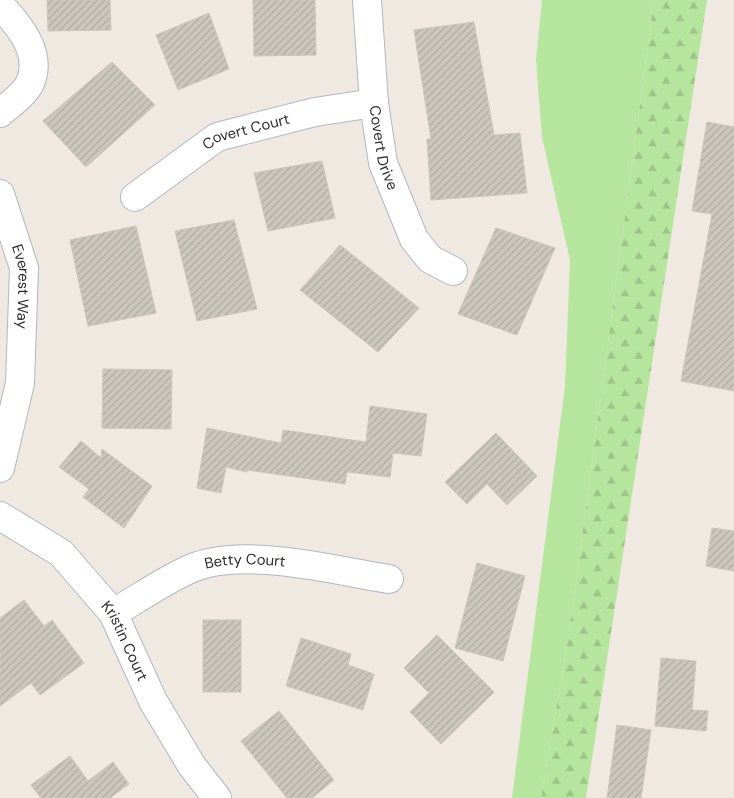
<svg xmlns="http://www.w3.org/2000/svg" width="734" height="798" font-family="'DM Sans',sans-serif">
<style>
.green{fill:#b6e59e}
.forest{fill:url(#forest-firs)}
.building{fill:url(#building-hatch);stroke:#cbc5ba}
.lines{fill:none;stroke-linecap:round;stroke-linejoin:round}
.minor-casing{stroke:#b4b7c1;stroke-width:30}
.minor{stroke:#fff;stroke-width:28}
.labels{text-anchor:middle;stroke-width:5;stroke-linejoin:round;paint-order:stroke}
.street-label{font-size:15px;fill:#2e2e2e;stroke:#fff}
</style>
<defs>
<pattern id="forest-firs" width="22" height="20" patternUnits="userSpaceOnUse" patternTransform="scale(1.25)"><rect width="22" height="20" fill="#b6e59e"/><path d="M5 1l3.5 6h-7zM16 11l3.5 6h-7z" fill="#9dc588"/></pattern>
<pattern id="building-hatch" width="6" height="6" patternUnits="userSpaceOnUse" patternTransform="scale(1.25)"><rect width="6" height="6" fill="#cbc7bf"/><path d="M-1 1l2-2M0 6l6-6M5 7l2-2" fill="none" stroke="#afaba4"/></pattern>
</defs>
<rect width="100%" height="100%" fill="#efe9e1"/>
<path class="green" d="M542,0h112l-85,633 -28,165h-29l53,-412 5,-126 -28,-123 -6,-77z"/>
<path class="forest" d="M654,0h53l-121,798h-45l28,-165z"/>
<g class="building">
<path d="M47,0h63l1,30 -63,1z"/>
<path d="M253,0h62l1,55 -62,1z"/>
<path d="M209,13l20,56 -51,21 -22,-55z"/>
<path d="M474,22l20,113 26,-2 7,60 -96,7 -4,-61h4l-17,-109z"/>
<path d="M112,62l43,43 -69,62 -43,-46z"/>
<path d="M707,122l27,5v264l-53,-10 31,-167 -20,-3z"/>
<path d="M322,161l13,57 -67,13 -14,-58z"/>
<path d="M234,220l23,89 -60,12 -22,-90z"/>
<path d="M136,226l20,87 -68,13 -18,-86z"/>
<path d="M496,228l59,20 -38,87 -59,-21z"/>
<path d="M340,245l79,63 -41,44 -78,-62z"/>
<path d="M103,369l69,1 -1,59 -69,-1z"/>
<path d="M370,406l57,8 -6,42 -28,-3 -3,24 -43,-5 -2,12 -98,-14v2l-21,-5 -5,26 -24,-5 10,-60 74,15 2,-13 83,12z"/>
<path d="M496,433l41,43 -30,29 -20,-21 -20,20 -22,-22z"/>
<path d="M81,441l20,17 1,-9 50,37 -28,42 -41,-31 6,-8 -30,-22z"/>
<path d="M712,528l22,3v40l-28,-5z"/>
<path d="M477,563l48,13 -22,85 -48,-13z"/>
<path d="M24,600l20,26 8,-6 32,43 -44,32 -9,-12 -31,23v-88z"/>
<rect x="203" y="620" width="38" height="72"/>
<path d="M437,635l57,57 -53,52 -31,-32 19,-19 -25,-25z"/>
<path d="M301,638l50,16 -3,11 26,9 -11,36 -77,-24z"/>
<path d="M661,658l35,3 -4,49 16,1 -2,20 -51,-5z"/>
<path d="M279,711l55,69 -22,18h-25l-46,-57z"/>
<path d="M617,725l34,5 -10,68h-34z"/>
<path d="M70,756l18,25 25,-19 16,22 -19,14h-69l-10,-13z"/>
</g>
<g class="lines">
<defs>
<g id="minor">
<path id="s1" d="M367,0l7,103 9,60 31,76 16,20 23,12"/>
<path d="M0,5c19,20 43,48 30,78 -5,11 -21,22 -30,30"/>
<path id="s2" d="M0,194l24,74 -4,115 -20,85"/>
<path id="s3" d="M135,197l82,-60 98,-25 59,-9"/>
<path id="s4" d="M0,516l61,37 52,60 40,88 39,65 25,32"/>
<path id="s5" d="M113,613c25,-14 50,-32 77,-44 53,-23 142,1 199,10"/>
</g>
</defs>
<use href="#minor" class="minor-casing"/>
<use href="#minor" class="minor"/>
</g>
<g class="labels">
<g class="street-label">
<text dy="5" stroke="none"><textPath href="#s3" startOffset="131">Covert Court</textPath></text>
<text dy="5" stroke="none"><textPath href="#s1" startOffset="149">Covert Drive</textPath></text>
<text dy="5" stroke="none"><textPath href="#s2" startOffset="96">Everest Way</textPath></text>
<text dy="5" stroke="none"><textPath href="#s5" startOffset="145">Betty Court</textPath></text>
<text dy="5" stroke="none"><textPath href="#s4" startOffset="181">Kristin Court</textPath></text>
</g>
</g>
</svg>
